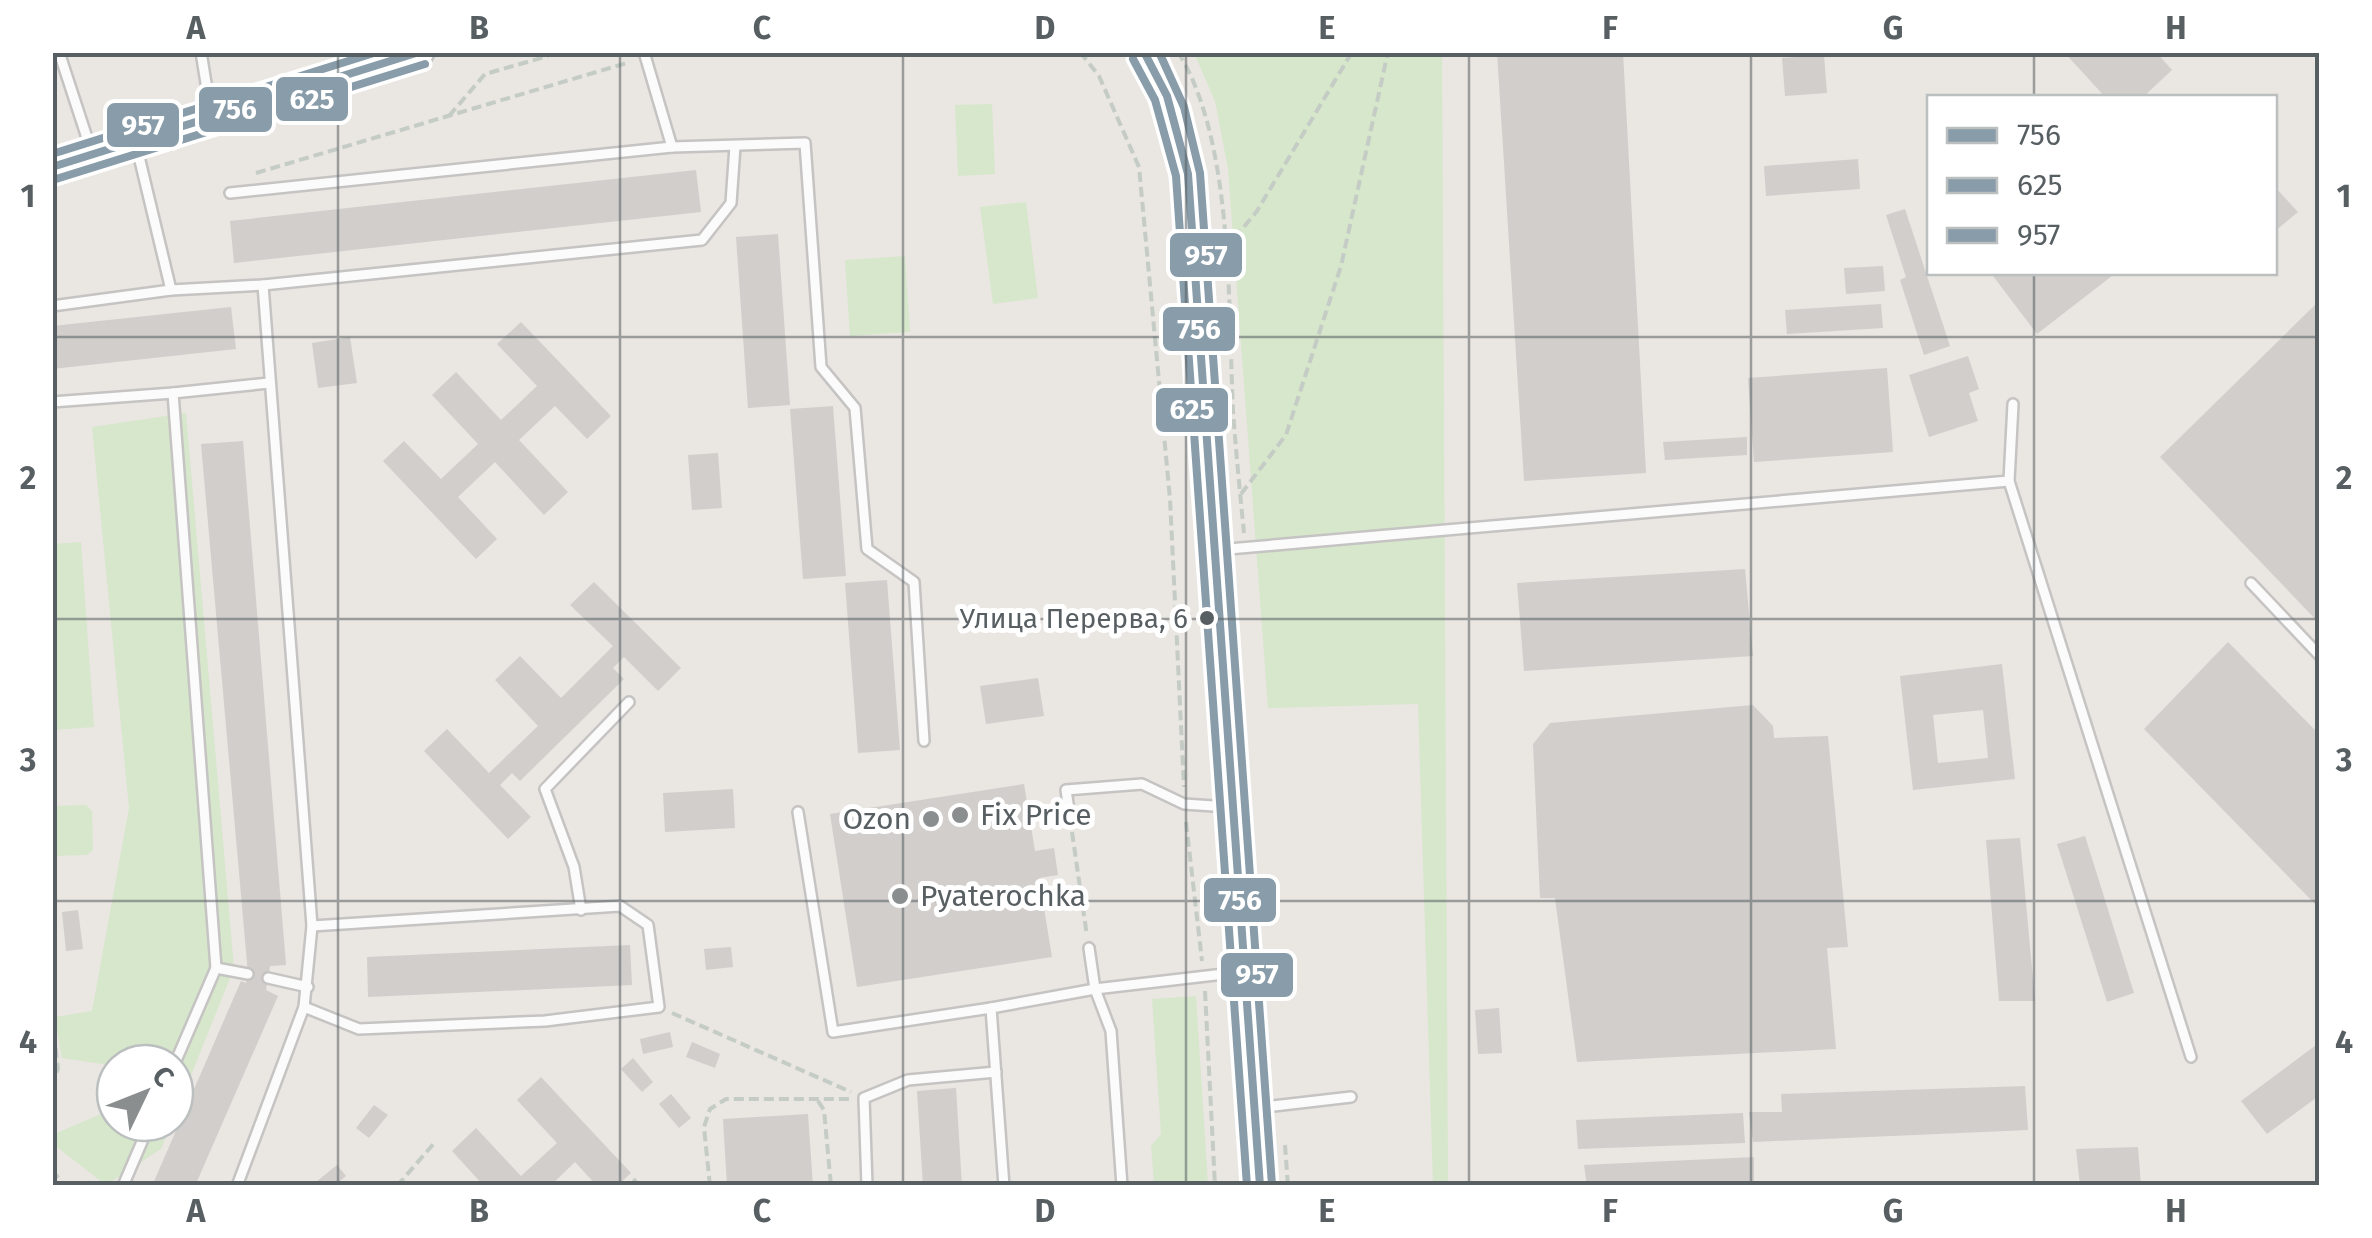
<svg xmlns="http://www.w3.org/2000/svg" width="2372" height="1238" font-family="'Fira Sans',sans-serif">
<style>
.green{fill:#d6e7cb}
.building{fill:#d1cecc;fill-rule:evenodd}
.lines{fill:none;stroke-linecap:round;stroke-linejoin:round}
.lane-casing{stroke:#c5c4c3;stroke-width:14}
.secondary-casing{stroke:#c4c5c4;stroke-width:30}
.path{stroke:#c4ccc5;stroke-width:4;stroke-dasharray:10 5;stroke-linecap:butt}
.lane{stroke:#fcfbfb;stroke-width:9}
.secondary{stroke:#fcfbfb;stroke-width:25}
.bus-1-casing{stroke:#fff;stroke-width:15}
.bus-2-casing{stroke:#fff;stroke-width:15}
.bus-3-casing{stroke:#fff;stroke-width:15}
.bus-1{stroke:#889ca9;stroke-width:8}
.bus-2{stroke:#889ca9;stroke-width:8}
.bus-3{stroke:#889ca9;stroke-width:8}
.grid{fill:none;stroke:#585f62;stroke-width:2.5;stroke-opacity:0.55}
.bus-dot{fill:#585f62;stroke:#fff;stroke-width:4}
.poi-dot{fill:#8b8e8f;stroke:#fff;stroke-width:4}
.labels{text-anchor:middle;stroke-width:10;stroke-linejoin:round;paint-order:stroke}
.bus-label{font-size:28px;fill:#585f62;stroke:#fff;text-anchor:end}
.poi-label{font-size:30px;fill:#585f62;stroke:#fff;text-anchor:start}
.line-badge{stroke:#fff;stroke-width:4}
.badge-label{font-size:28px;text-anchor:middle;font-weight:bold;fill:#fff}
.neatline{fill:none;stroke:#585f62;stroke-width:4}
.grid-label{font-size:32px;text-anchor:middle;font-weight:bold;fill:#585f62}
</style>
<rect width="100%" height="100%" fill="#eae6e2"/>
<g class="green">
<path d="M1194,53h248l6,1132h-15l-15,-481 -150,4 -40,-539 -13,-68z"/>
<path d="M992,104l3,70 -37,2 -3,-71z"/>
<path d="M1026,202l12,96 -45,6 -13,-97z"/>
<path d="M905,256l5,76 -60,4 -5,-76z"/>
<path d="M186,413l48,555 -59,147v-52l-60,3 -53,-8 -7,-41 37,-6 37,-203 -37,-381z"/>
<path d="M81,542l13,185 -41,3v-186z"/>
<path d="M86,805l6,6 1,39 -6,5 -34,1v-50z"/>
<path d="M1196,996l12,189h-54l-3,-39 10,-12 -9,-135z"/>
<path d="M115,1108v15h57l-11,26 -55,36 -53,-41 -1,-9z"/>
</g>
<g class="building">
<path d="M1497,52h126l23,421 -122,8z"/>
<path d="M2064,52h92l16,18 -30,28h-36z"/>
<path d="M1824,55l3,38 -42,3 -3,-38z"/>
<path d="M1858,159l2,30 -94,7 -2,-30z"/>
<path d="M696,170l5,42 -467,51 -4,-42z"/>
<path d="M2274,186l24,26 -24,20z"/>
<path d="M1905,209l45,137 -26,9 -24,-75 6,-3 -20,-62z"/>
<path d="M778,234l12,171 -42,3 -12,-171z"/>
<path d="M1883,266l2,25 -39,3 -2,-26z"/>
<path d="M1990,272h127l-80,62z"/>
<path d="M2320,300v324l-160,-167z"/>
<path d="M1881,304l2,24 -96,6 -2,-24z"/>
<path d="M231,307l5,42 -184,20v-43z"/>
<path d="M521,322l90,94 -24,23 -32,-33 -36,34 49,52 -24,23 -49,-53 -37,35 39,42 -21,20 -93,-98 21,-20 37,38 37,-35 -46,-49 24,-23 45,48 36,-34 -40,-42z"/>
<path d="M350,337l7,46 -39,5 -6,-45z"/>
<path d="M1968,356l11,33 -10,4 9,28 -49,16 -20,-62z"/>
<path d="M1887,368l6,84 -139,10 -6,-84z"/>
<path d="M833,406l13,170 -43,3 -13,-170z"/>
<path d="M1747,437v18l-82,5 -2,-18z"/>
<path d="M243,441l43,524 -16,1 -4,24 12,6 -83,190h-43l89,-205 5,2 2,-9 -47,-530z"/>
<path d="M718,453l4,55 -30,2 -4,-55z"/>
<path d="M1745,569l8,87 -229,15 -7,-88z"/>
<path d="M887,580l13,170 -42,3 -13,-170z"/>
<path d="M594,582l87,86 -23,23 -34,-34 -11,11 11,11 -104,102 -8,-8 -12,12 31,32 -23,22 -84,-88 23,-22 42,44 49,-47 -43,-46 25,-24 41,42 52,-52 -43,-41z"/>
<path d="M2228,642l92,93v174l-176,-180z"/>
<path d="M2002,664l13,115 -102,11 -13,-114zM1983,710l5,48 -50,5 -5,-48z"/>
<path d="M1038,678l6,38 -58,8 -6,-38z"/>
<path d="M1753,705l20,21 1,12 54,-2 20,211 -21,1 9,101 -259,13 -22,-164h-15l-7,-154 17,-21z"/>
<path d="M1024,784l11,67 19,-3 4,27 -19,3 13,79 -195,30 -27,-173z"/>
<path d="M733,789l2,39 -70,4 -2,-39z"/>
<path d="M2085,836l49,157 -27,9 -50,-158z"/>
<path d="M2020,838l15,163h-36l-13,-161z"/>
<path d="M78,910l5,39 -17,2 -4,-39z"/>
<path d="M630,945l2,40 -264,12 -1,-40z"/>
<path d="M731,947l2,20 -27,3 -2,-21z"/>
<path d="M1499,1008l3,45 -24,1 -3,-44z"/>
<path d="M670,1032l3,15 -30,7 -3,-15z"/>
<path d="M692,1042l28,12 -5,14 -29,-11z"/>
<path d="M2320,1042v53l-53,39 -26,-33z"/>
<path d="M633,1058l20,24 -11,10 -21,-23z"/>
<path d="M541,1077l90,96 -14,13h-20l-22,-24 -25,24h-66l-32,-35 24,-23 45,48 36,-33 -40,-43z"/>
<path d="M2025,1086l3,44 -275,12 -4,-30h33l-1,-18z"/>
<path d="M956,1088l6,98h-39l-6,-95z"/>
<path d="M671,1094l20,24 -12,10 -20,-24z"/>
<path d="M374,1105l14,10 -19,23 -13,-10z"/>
<path d="M1743,1113l2,30 -167,6 -2,-29z"/>
<path d="M808,1114l5,72h-86l-4,-67z"/>
<path d="M2138,1147l3,39h-61l-4,-37z"/>
<path d="M1754,1157v29h-167l-3,-21z"/>
<path d="M337,1165l9,11 -12,10h-23z"/>
</g>
<g class="lines">
<defs>
<g id="lane">
<path d="M59,52l32,98"/>
<path d="M201,52l10,62"/>
<path d="M644,52l28,95 133,-4 16,224 34,41 12,141 47,33 10,159"/>
<path d="M136,144l35,146 92,-5 49,641 -8,81 -67,179"/>
<path d="M230,193l442,-46"/>
<path d="M263,285l439,-45 29,-37 4,-57"/>
<path d="M52,306l119,-16"/>
<path d="M52,402l121,-9"/>
<path d="M2009,481l182,576"/>
<path d="M1217,550l792,-69 4,-77"/>
<path d="M2251,583l69,73"/>
<path d="M798,812l35,220 158,-24"/>
<path d="M1070,817l-4,-27 76,-6 42,20 44,3"/>
<path d="M581,910l-7,-43 -29,-78 84,-87"/>
<path d="M1089,948l6,41 16,42 11,155"/>
<path d="M216,968l-43,-575 96,-10"/>
<path d="M268,978l40,9"/>
<path d="M304,1007l55,22 186,-8 114,-14 -11,-82 -28,-19 -308,20"/>
<path d="M175,1063l41,-95 32,6"/>
<path d="M1256,1108l95,-11"/>
<path d="M123,1186l27,-63"/>
<path d="M867,1186l-3,-88 44,-18 88,-8"/>
<path d="M1004,1186l-13,-178 104,-19 146,-17"/>
</g>
<g id="secondary">
<path d="M1144,52c26,37 35,79 44,122l72,1012"/>
<path d="M52,167l369,-115"/>
</g>
</defs>
<use href="#lane" class="lane-casing"/>
<use href="#secondary" class="secondary-casing"/>
<g class="path">
<path d="M1080,52l19,24 40,91 31,332 14,288"/>
<path d="M1178,52c56,89 50,256 55,359 3,41 7,82 11,122"/>
<path d="M449,116l36,-42 63,-18"/>
<path d="M256,173l374,-111"/>
<path d="M1225,250l32,-39 95,-159"/>
<path d="M1241,494l45,-59 55,-169 47,-214"/>
<path d="M1186,822l16,139"/>
<path d="M1072,832l15,104"/>
<path d="M1205,991l10,195"/>
<path d="M672,1013l179,79"/>
<path d="M52,1018l6,51 -6,13"/>
<path d="M818,1101l6,9 7,76"/>
<path d="M1285,1145l3,41"/>
<path d="M52,1170l13,16"/>
<path d="M397,1186l39,-45"/>
<path d="M630,1186l6,-7"/>
<path d="M710,1186l-6,-59 6,-18 16,-10h123"/>
</g>
<use href="#lane" class="lane"/>
<use href="#secondary" class="secondary"/>
<defs>
<g id="bus-1">
<path d="M1144,52l23,44 21,78 72,1012"/>
<path d="M52,167l367,-115"/>
</g>
<g id="bus-2">
<path d="M1133,59l22,41 21,76 71,1010"/>
<path d="M56,179l369,-115"/>
</g>
<g id="bus-3">
<path d="M1159,52l25,55 16,66 72,1012"/>
<path d="M52,154l325,-102"/>
</g>
</defs>
<use href="#bus-1" class="bus-1-casing"/>
<use href="#bus-2" class="bus-2-casing"/>
<use href="#bus-3" class="bus-3-casing"/>
<use href="#bus-1" class="bus-1"/>
<use href="#bus-2" class="bus-2"/>
<use href="#bus-3" class="bus-3"/>
</g>
<path class="grid" d="M338,52v1134M620,52v1134M903,52v1134M1186,52v1134M1469,52v1134M1751,52v1134M2034,52v46M2034,272v914M52,337h2268M52,619h2268M52,901h2268"/>
<circle class="bus-dot" cx="1207" cy="618" r="9"/>
<g class="poi-dot">
<circle cx="960" cy="815" r="10"/>
<circle cx="931" cy="819" r="10"/>
<circle cx="900" cy="896" r="10"/>
</g>
<g class="labels">
<g class="bus-label">
<text x="1188" y="628">Улица Перерва, 6</text>
</g>
<g class="poi-label">
<text x="980" y="825">Fix Price</text>
<text x="911" y="829" text-anchor="end">Ozon</text>
<text x="920" y="906">Pyaterochka</text>
</g>
</g>
<g class="line-badge">
<rect x="274" y="75" width="76" height="48" rx="10" fill="#889ca9"/>
<rect x="197" y="85" width="77" height="49" rx="10" fill="#889ca9"/>
<rect x="105" y="101" width="76" height="48" rx="10" fill="#889ca9"/>
<rect x="1168" y="231" width="76" height="48" rx="10" fill="#889ca9"/>
<rect x="1161" y="305" width="76" height="48" rx="10" fill="#889ca9"/>
<rect x="1154" y="386" width="76" height="48" rx="10" fill="#889ca9"/>
<rect x="1202" y="876" width="76" height="48" rx="10" fill="#889ca9"/>
<rect x="1219" y="951" width="76" height="48" rx="10" fill="#889ca9"/>
</g>
<g class="badge-label">
<text x="312" y="109">625</text>
<text x="235" y="119">756</text>
<text x="143" y="135">957</text>
<text x="1206" y="265">957</text>
<text x="1199" y="339">756</text>
<text x="1192" y="419">625</text>
<text x="1240" y="910">756</text>
<text x="1257" y="984">957</text>
</g>
<rect width="2372" height="1238" fill="none" stroke="#ffffff" stroke-width="110"/>
<rect x="1927" y="95" width="350" height="180" fill="#ffffff" stroke="#bcbfc0" stroke-width="2.5"/>
<rect x="1947" y="128" width="50" height="15" fill="#889ca9" stroke="#bcbfc0" stroke-width="2.5"/>
<text x="2017" y="145" font-size="30" fill="#585f62">756</text>
<rect x="1947" y="178" width="50" height="15" fill="#889ca9" stroke="#bcbfc0" stroke-width="2.5"/>
<text x="2017" y="195" font-size="30" fill="#585f62">625</text>
<rect x="1947" y="228" width="50" height="15" fill="#889ca9" stroke="#bcbfc0" stroke-width="2.5"/>
<text x="2017" y="245" font-size="30" fill="#585f62">957</text>
<g transform="translate(145 1093) rotate(47)"><circle r="48" fill="#ffffff" stroke="#bcbfc0" stroke-width="2.5"/>
<path d="M0-8L18 38L0 25L-18 38Z" fill="#8b8e8f"/>
<text y="-15" font-size="28" font-weight="bold" text-anchor="middle" fill="#585f62">С</text>
</g>
<rect x="55" y="55" width="2262" height="1128" class="neatline"/>
<g class="grid-label">
<text x="196" y="39">A</text>
<text x="479" y="39">B</text>
<text x="762" y="39">C</text>
<text x="1045" y="39">D</text>
<text x="1327" y="39">E</text>
<text x="1610" y="39">F</text>
<text x="1893" y="39">G</text>
<text x="2176" y="39">H</text>
<text x="28" y="207">1</text>
<text x="2344" y="207">1</text>
<text x="28" y="489">2</text>
<text x="2344" y="489">2</text>
<text x="28" y="771">3</text>
<text x="2344" y="771">3</text>
<text x="28" y="1053">4</text>
<text x="2344" y="1053">4</text>
<text x="196" y="1222">A</text>
<text x="479" y="1222">B</text>
<text x="762" y="1222">C</text>
<text x="1045" y="1222">D</text>
<text x="1327" y="1222">E</text>
<text x="1610" y="1222">F</text>
<text x="1893" y="1222">G</text>
<text x="2176" y="1222">H</text>
</g>
</svg>
